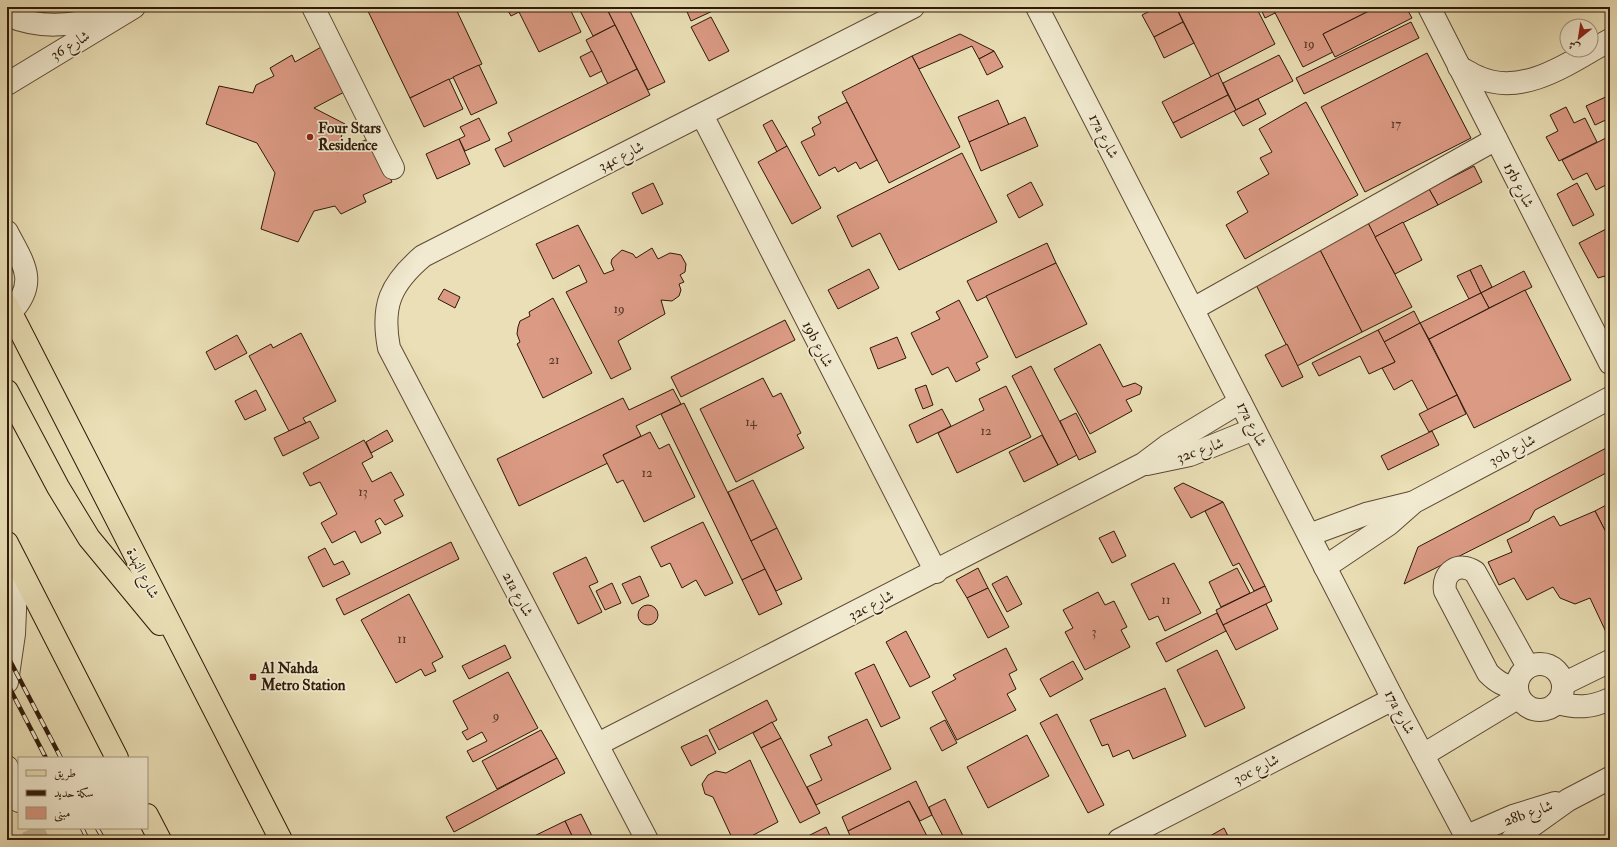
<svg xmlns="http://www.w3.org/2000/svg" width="1617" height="847" font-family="'IM FELL Double Pica',Amiri,serif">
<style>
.building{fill:#db9a84;stroke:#2e1908}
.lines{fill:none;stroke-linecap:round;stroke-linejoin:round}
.minor-tunnel{stroke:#c4b793;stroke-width:22;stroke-dasharray:22 11;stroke-linecap:butt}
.minor-casing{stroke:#5d4a34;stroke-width:24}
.major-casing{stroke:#2e1908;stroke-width:24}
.minor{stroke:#f1ead0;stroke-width:22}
.major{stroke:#eadfb6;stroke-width:22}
.rail-casing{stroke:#2e1908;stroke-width:4.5}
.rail{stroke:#f1ead0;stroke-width:3;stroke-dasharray:9;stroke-linecap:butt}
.poi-dot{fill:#8f2418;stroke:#f1ead0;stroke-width:1.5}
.labels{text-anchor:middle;stroke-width:3.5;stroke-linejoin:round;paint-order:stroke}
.number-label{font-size:13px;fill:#593927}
.street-label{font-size:15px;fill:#2e1908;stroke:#f1ead0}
.poi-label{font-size:15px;font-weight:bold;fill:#2e1908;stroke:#f1ead0;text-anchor:start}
</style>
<rect width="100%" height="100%" fill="#eadfb6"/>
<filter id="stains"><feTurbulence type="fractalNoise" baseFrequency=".005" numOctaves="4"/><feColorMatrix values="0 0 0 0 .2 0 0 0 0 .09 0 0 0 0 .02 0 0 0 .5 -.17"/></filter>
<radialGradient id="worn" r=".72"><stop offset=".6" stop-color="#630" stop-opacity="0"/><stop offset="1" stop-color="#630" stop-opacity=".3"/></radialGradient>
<g class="building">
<path d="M366,7h89l27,57 -72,34z"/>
<path d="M506,7h23l-18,9z"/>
<path d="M529,7h40l12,25 -42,20 -20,-40z"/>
<path d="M578,7h28l9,18 -22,11z"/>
<path d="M606,7h22l37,75 -17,8z"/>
<path d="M685,7h30l2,2 -26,12z"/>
<path d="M1158,7h18l7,15 -29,15 -12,-22z"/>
<path d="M1176,7h80l19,37 -64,33z"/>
<path d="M1260,7h12l3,6 -10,5z"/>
<path d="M1272,7h100l1,2 -50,25 10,18 -30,15z"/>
<path d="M1372,7h34l6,11 -77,39 -12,-23 50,-25z"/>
<path d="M711,17l18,34 -20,10 -18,-34z"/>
<path d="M1183,22l11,21 -30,15 -10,-21z"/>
<path d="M1411,22l8,16 -115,56 -8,-16z"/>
<path d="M615,25l22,44 -29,15 -22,-44z"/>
<path d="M960,34l34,17 -15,8 -7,-13 -53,23 -7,-13z"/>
<path d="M323,46l27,43 -36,19 31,16 -8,28 38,-16 8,26 9,20 -29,13 3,7 -25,12 -6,-8 -21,5 -16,31 -37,-13 14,-56 -18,-30 -51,-19 13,-38 34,7 3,-8 18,-9 -4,-8 22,-13 3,7z"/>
<path d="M592,51l10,20 -12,6 -10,-20z"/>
<path d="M994,51l9,16 -16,8 -8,-16z"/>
<path d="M1427,53l44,85 -106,54 -44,-85z"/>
<path d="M1279,55l14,26 -57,29 -13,-27z"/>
<path d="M912,56l48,91 -71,36 -47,-91z"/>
<path d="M479,65l18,38 -26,12 -18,-38z"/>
<path d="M637,69l13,26 -146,72 -9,-18 17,-8 -4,-8z"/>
<path d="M1218,73l10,22 -55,28 -11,-21z"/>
<path d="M449,79l14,30 -39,18 -14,-29z"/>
<path d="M1228,95l8,15 -55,28 -8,-15z"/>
<path d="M1610,95v23l-15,7 -9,-19z"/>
<path d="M1258,99l8,15 -23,12 -9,-15z"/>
<path d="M998,100l11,25 -40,17 -11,-25z"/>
<path d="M847,102l30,58 -17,9 -4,-7 -18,10 -3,-5 -16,9 -18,-34 14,-7 -3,-7 9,-5 -3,-6z"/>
<path d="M1306,102l52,93 -113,64 -19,-34 22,-13 -11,-20 32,-18 -9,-16 12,-6 -13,-23z"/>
<path d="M1566,107l8,16 11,-5 12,24 -38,19 -13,-24 12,-6 -8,-16z"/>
<path d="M1025,117l13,29 -57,25 -12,-29z"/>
<path d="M479,118l11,22 -25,11 -6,-12 6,-3 -5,-9z"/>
<path d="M772,120l15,26 -10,6 -14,-27z"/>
<path d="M1610,136v47l-14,7 -9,-17 -14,7 -11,-20z"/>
<path d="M459,139l11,25 -33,15 -11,-25z"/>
<path d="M787,146l34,62 -29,16 -34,-62z"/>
<path d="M962,153l35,69 -98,48 -19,-37 -28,14 -15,-31z"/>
<path d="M1474,166l8,16 -44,23 -9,-16z"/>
<path d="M1031,182l12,23 -24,13 -12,-23z"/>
<path d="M653,183l10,21 -21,10 -10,-21z"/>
<path d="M1577,183l17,32 -21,11 -16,-32z"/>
<path d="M1429,189l9,16 -63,32 -8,-16z"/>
<path d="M1367,221l45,86 -50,25 -44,-86z"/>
<path d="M1403,222l19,38 -27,14 -20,-37z"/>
<path d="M578,225l26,49 10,-4 -3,-7 1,-4 10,-9 11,4 3,4 16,-10 6,11 12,-6 6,1 5,1 5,9 -1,8 -5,3 4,7 -5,2 2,6 -2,6 -7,5 -11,-1 4,14 -47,27 13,28 -20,10 -45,-87 21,-10 -8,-17 -26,14 -17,-35z"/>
<path d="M1610,227v60l-5,-11 -7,2 -19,-35z"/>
<path d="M1047,243l9,20 -79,38 -10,-20z"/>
<path d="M1318,246l44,86 -65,34 -44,-87z"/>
<path d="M1056,263l31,61 -71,34 -30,-62z"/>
<path d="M1481,265l11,22 -11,6 -11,-23z"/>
<path d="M869,269l10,19 -41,21 -10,-19z"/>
<path d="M1470,270l11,23 -12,6 -12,-23z"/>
<path d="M1524,271l8,16 -43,21 -8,-15z"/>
<path d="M444,289l16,8 -5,11 -17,-9z"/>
<path d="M1525,290l46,90 -97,48 -45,-89z"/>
<path d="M1481,293l8,15 -60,31 -9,-16z"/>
<path d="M553,298l39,75 -49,25 -26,-54 3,-2 -3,-8 1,-7 2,-6 10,-5 -1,-4z"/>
<path d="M959,300l29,57 -12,6 4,7 -24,12 -8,-15 -16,8 -21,-42 29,-14 -4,-7z"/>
<path d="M1414,311l6,12 -36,19 -6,-12z"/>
<path d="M785,320l10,20 -114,57 -10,-20z"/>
<path d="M1420,323l37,72 -29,15 -16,-30 -18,10 -12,-22 13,-6 -11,-20z"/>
<path d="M1378,330l17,32 -26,12 -9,-18 -41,20 -7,-13z"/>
<path d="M301,333l35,68 -33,17 3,5 -17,8 -40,-75 22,-12 2,4z"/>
<path d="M237,335l10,18 -32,17 -9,-18z"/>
<path d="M897,337l9,21 -28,11 -8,-21z"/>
<path d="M1100,344l23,43 12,-4 7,4 -2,7 -14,6 6,11 -42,23 -36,-65z"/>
<path d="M1287,344l16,33 -21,10 -17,-32z"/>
<path d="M1031,366l46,89 -19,10 -46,-89z"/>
<path d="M763,378l10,19 8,-4 20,40 -4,2 7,13 -68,34 -36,-73z"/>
<path d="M926,385l7,20 -10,4 -8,-20z"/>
<path d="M1006,386l25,51 -74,36 -19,-40 46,-23 -5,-11z"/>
<path d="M673,389l8,15 -45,22 5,10 -38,19 5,8 -89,43 -22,-47 126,-61 6,12z"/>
<path d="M256,390l10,20 -21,10 -10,-19z"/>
<path d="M1457,395l9,19 -37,18 -10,-18z"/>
<path d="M684,403l81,166 -23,11 -81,-166z"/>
<path d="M942,409l9,17 -34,17 -8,-18z"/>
<path d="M1076,413l20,39 -17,8 -19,-39z"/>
<path d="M310,421l9,17 -36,18 -9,-18z"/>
<path d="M387,430l6,11 -22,12 -5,-11z"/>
<path d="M1432,431l7,14 -51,25 -7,-14z"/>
<path d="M650,432l9,17 10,-5 26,53 -51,25 -21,-42 -6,3 -14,-28z"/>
<path d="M1042,435l16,30 -34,17 -15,-30z"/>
<path d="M364,440l9,17 -11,6 10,19 19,-10 13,23 -10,5 9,16 -18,9 -5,-7 -5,3 6,12 -20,10 -6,-12 -23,12 -11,-20 16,-9 -17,-32 -10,4 -7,-13z"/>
<path d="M1610,446v25l-75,39 -6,11 -125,63 14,-37z"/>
<path d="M753,480l24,48 -26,13 -23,-49z"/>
<path d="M1183,483l40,19 -32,16 -17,-30z"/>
<path d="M1223,502l42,84 -11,5 -15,-28 -6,3 -28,-55z"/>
<path d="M1610,503v37l-15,-29z"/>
<path d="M1595,511l15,29v91l-4,1 -16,-34 -15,6 -15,-6 -7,-11 -26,13 -13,-22 -15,7 -11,-23 24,-10 -5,-12 47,-24 6,10z"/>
<path d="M703,522l30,61 -28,13 -9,-16 -14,8 -12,-25 -9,4 -10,-20z"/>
<path d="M777,528l25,51 -26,12 -25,-50z"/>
<path d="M1114,531l12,25 -14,7 -13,-25z"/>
<path d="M451,542l8,17 -115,56 -8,-16z"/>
<path d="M325,548l9,17 9,-4 7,13 -27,13 -15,-30z"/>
<path d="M586,557l12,25 -9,4 13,26 -24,12 -25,-51z"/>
<path d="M1174,563l27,50 -36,18 -7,-15 -9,4 -18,-36z"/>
<path d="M978,568l10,20 -21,10 -11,-18z"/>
<path d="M1237,568l13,25 -29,14 -12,-25z"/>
<path d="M765,569l17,35 -23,11 -17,-35z"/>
<path d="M640,576l9,20 -17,8 -10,-20z"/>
<path d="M1007,576l15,28 -15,8 -15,-28z"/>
<path d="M612,583l9,20 -16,7 -9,-19z"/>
<path d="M1265,586l7,15 -49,24 -7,-15z"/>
<path d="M988,588l21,39 -21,11 -21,-40z"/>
<path d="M1098,592l7,13 9,-4 13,26 -6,3 9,17 -45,23 -20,-38 8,-4 -10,-18z"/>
<path d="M409,594l34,63 -11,6 4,8 -11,5 -4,-7 -25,14 -35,-63z"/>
<path d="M1266,604l12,25 -42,21 -13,-25z"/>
<circle cx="648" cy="615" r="10"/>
<path d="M1217,613l9,18 -60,31 -10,-19z"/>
<path d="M906,631l24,46 -20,10 -24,-45z"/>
<path d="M505,645l6,13 -42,21 -7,-13z"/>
<path d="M1006,648l11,22 -8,4 7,15 -9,5 9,16 -59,30 -25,-48 24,-13 -3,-4z"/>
<path d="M1217,650l28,58 -40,19 -28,-57z"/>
<path d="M1073,661l10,18 -33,18 -10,-18z"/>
<path d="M874,664l26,54 -19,9 -26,-54z"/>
<path d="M508,672l30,56 -65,34 -6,-11 20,-10 -5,-9 -15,8 -5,-8 6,-3 -15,-28z"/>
<path d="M1165,688l21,48 -53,23 -4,-9 -16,7 -5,-13 -6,2 -12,-26z"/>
<path d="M767,700l10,20 -58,30 -10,-20z"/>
<path d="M1057,714l47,91 -16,8 -48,-90z"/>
<path d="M867,719l24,50 -75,36 -9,-18 15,-7 -12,-25 22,-10 -4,-8z"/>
<path d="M945,720l12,23 -15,8 -12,-23z"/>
<path d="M772,722l9,16 -20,10 -8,-15z"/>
<path d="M541,730l16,28 -60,31 -15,-28z"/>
<path d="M707,735l9,18 -25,13 -10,-19z"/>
<path d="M1027,735l22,41 -61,32 -21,-41z"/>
<path d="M781,738l39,75 -20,10 -39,-75z"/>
<path d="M557,758l8,15 -111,59 -8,-15z"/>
<path d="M750,760l28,62 -34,18h-11l-20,-43 -8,-3 -3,-10 6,-9 8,-4 10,2z"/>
<path d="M916,781l16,34 -12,6 -11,-20 -61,30 -6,-14z"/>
<path d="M945,799l20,41h-20l-13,-25 -3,-8z"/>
<path d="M909,801l20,39h-77l-4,-9z"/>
<path d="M581,814l13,26h-20l-9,-19z"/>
<path d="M565,821l9,19h-48z"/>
<path d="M826,827l6,13h-32z"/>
<path d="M1224,828l6,12h-27z"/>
</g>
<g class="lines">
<path class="minor-tunnel" d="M32,828l6,12"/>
<defs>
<g id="minor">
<path d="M313,7l80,161"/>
<path d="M1037,7l356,692 75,141"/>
<path d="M1429,7l181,356"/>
<path d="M7,15c32,14 64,11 96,2"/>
<path d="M1459,67c6,3 12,7 19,10 45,21 94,-16 132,-37"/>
<path d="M7,84l127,-77"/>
<path d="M702,115l234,457"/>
<path d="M7,232c16,31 32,50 4,80"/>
<path d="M1193,309l303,-170"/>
<path d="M1147,464l43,-9 64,-26"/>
<path d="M1309,535l57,-21 45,-11"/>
<path d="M1325,567l64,-43 25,-22 196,-104"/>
<circle cx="1540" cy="687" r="23"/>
<path d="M7,682l7,-48 3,-71"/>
<path d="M1563,684l47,-23"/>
<path d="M1517,688c-13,-2 -20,-6 -29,-15l-43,-82c-3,-19 14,-30 30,-19l53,95"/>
<path d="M1557,703c20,5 34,5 53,-4"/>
<path d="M598,744l545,-280 24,-18 73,-44"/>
<path d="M1423,755l96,-58"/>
<path d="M7,767l12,34"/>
<path d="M1467,836l46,-20 42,-13"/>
<path d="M647,840l-258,-492c-8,-42 1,-64 34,-92l490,-249"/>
<path d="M1119,840l274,-141"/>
<path d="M1512,840l56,-40 42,-22"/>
</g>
<g id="major">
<path d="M7,305l274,535"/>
<path d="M7,391l51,96 31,51 71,86"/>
<path d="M7,543l110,215"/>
<path d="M147,815l13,25"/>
</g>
</defs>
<use href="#minor" class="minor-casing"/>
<use href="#major" class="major-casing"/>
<use href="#minor" class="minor"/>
<use href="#major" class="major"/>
<defs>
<g id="rail">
<path d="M7,655l54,103"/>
<path d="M7,683l39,75"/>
<path d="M82,828l6,12"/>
<path d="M97,828l7,12"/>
</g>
</defs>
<use href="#rail" class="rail-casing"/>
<use href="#rail" class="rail"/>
</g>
<g class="poi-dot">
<circle cx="310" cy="137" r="4"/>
<rect x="249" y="673" width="8" height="8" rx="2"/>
</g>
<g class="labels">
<g class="number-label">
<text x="1309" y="48">19</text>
<text x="1396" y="128">17</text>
<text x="619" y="313">19</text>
<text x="554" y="364">21</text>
<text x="751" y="426">14</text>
<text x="986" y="435">12</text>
<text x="647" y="477">12</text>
<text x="363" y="496">13</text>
<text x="1166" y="604">11</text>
<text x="1094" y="636">3</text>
<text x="402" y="643">11</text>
<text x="496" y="720">9</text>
</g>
<g class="street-label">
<text transform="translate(70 45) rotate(-31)" y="5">شارع 36</text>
<text transform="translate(1104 136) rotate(63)" y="5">17a شارع</text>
<text transform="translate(621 156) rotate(-27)" y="5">34c شارع</text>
<text transform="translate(1519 185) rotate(63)" y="5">15b شارع</text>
<text transform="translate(818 344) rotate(63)" y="5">19b شارع</text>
<text transform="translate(1252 424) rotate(63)" y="5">17a شارع</text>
<text transform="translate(1200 450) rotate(-19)" y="5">32c شارع</text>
<text transform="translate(1512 450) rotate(-28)" y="5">30b شارع</text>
<text transform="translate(143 573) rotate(63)" y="5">شارع النهدة</text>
<text transform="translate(518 594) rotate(62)" y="5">21a شارع</text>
<text transform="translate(871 605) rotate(-27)" y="5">32c شارع</text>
<text transform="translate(1400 712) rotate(62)" y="5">17a شارع</text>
<text transform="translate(1256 769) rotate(-27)" y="5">30c شارع</text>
<text transform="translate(1528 813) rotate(-19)" y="5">28b شارع</text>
</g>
<g class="poi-label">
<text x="318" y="133">Four Stars<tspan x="318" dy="17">Residence</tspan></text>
<text x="261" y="673">Al Nahda<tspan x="261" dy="17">Metro Station</tspan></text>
</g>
</g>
<rect width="1617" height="847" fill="none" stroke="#eadfb6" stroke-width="24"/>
<rect x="8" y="8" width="1601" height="831" fill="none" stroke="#2e1908" stroke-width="2"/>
<rect x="12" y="12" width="1593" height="823" fill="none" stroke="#2e1908"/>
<rect x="18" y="757" width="130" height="72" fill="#f1ead0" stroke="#a39680"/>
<rect x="26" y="770" width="20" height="6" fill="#eadfb6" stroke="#a39680"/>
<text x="54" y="777" font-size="12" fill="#2e1908">طريق</text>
<rect x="26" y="790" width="20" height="6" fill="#2e1908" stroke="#a39680"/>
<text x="54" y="797" font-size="12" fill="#2e1908">سكة حديد</text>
<rect x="26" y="807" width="20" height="12" fill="#db9a84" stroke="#a39680"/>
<text x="54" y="817" font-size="12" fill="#2e1908">مبنى</text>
<g transform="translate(1579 38) rotate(210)"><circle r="19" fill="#f1ead0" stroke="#a39680"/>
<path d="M0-3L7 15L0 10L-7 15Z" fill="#8f2418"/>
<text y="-6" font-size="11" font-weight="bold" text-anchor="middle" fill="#2e1908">ش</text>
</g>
<rect width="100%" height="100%" filter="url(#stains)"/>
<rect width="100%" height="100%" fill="url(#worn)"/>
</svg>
